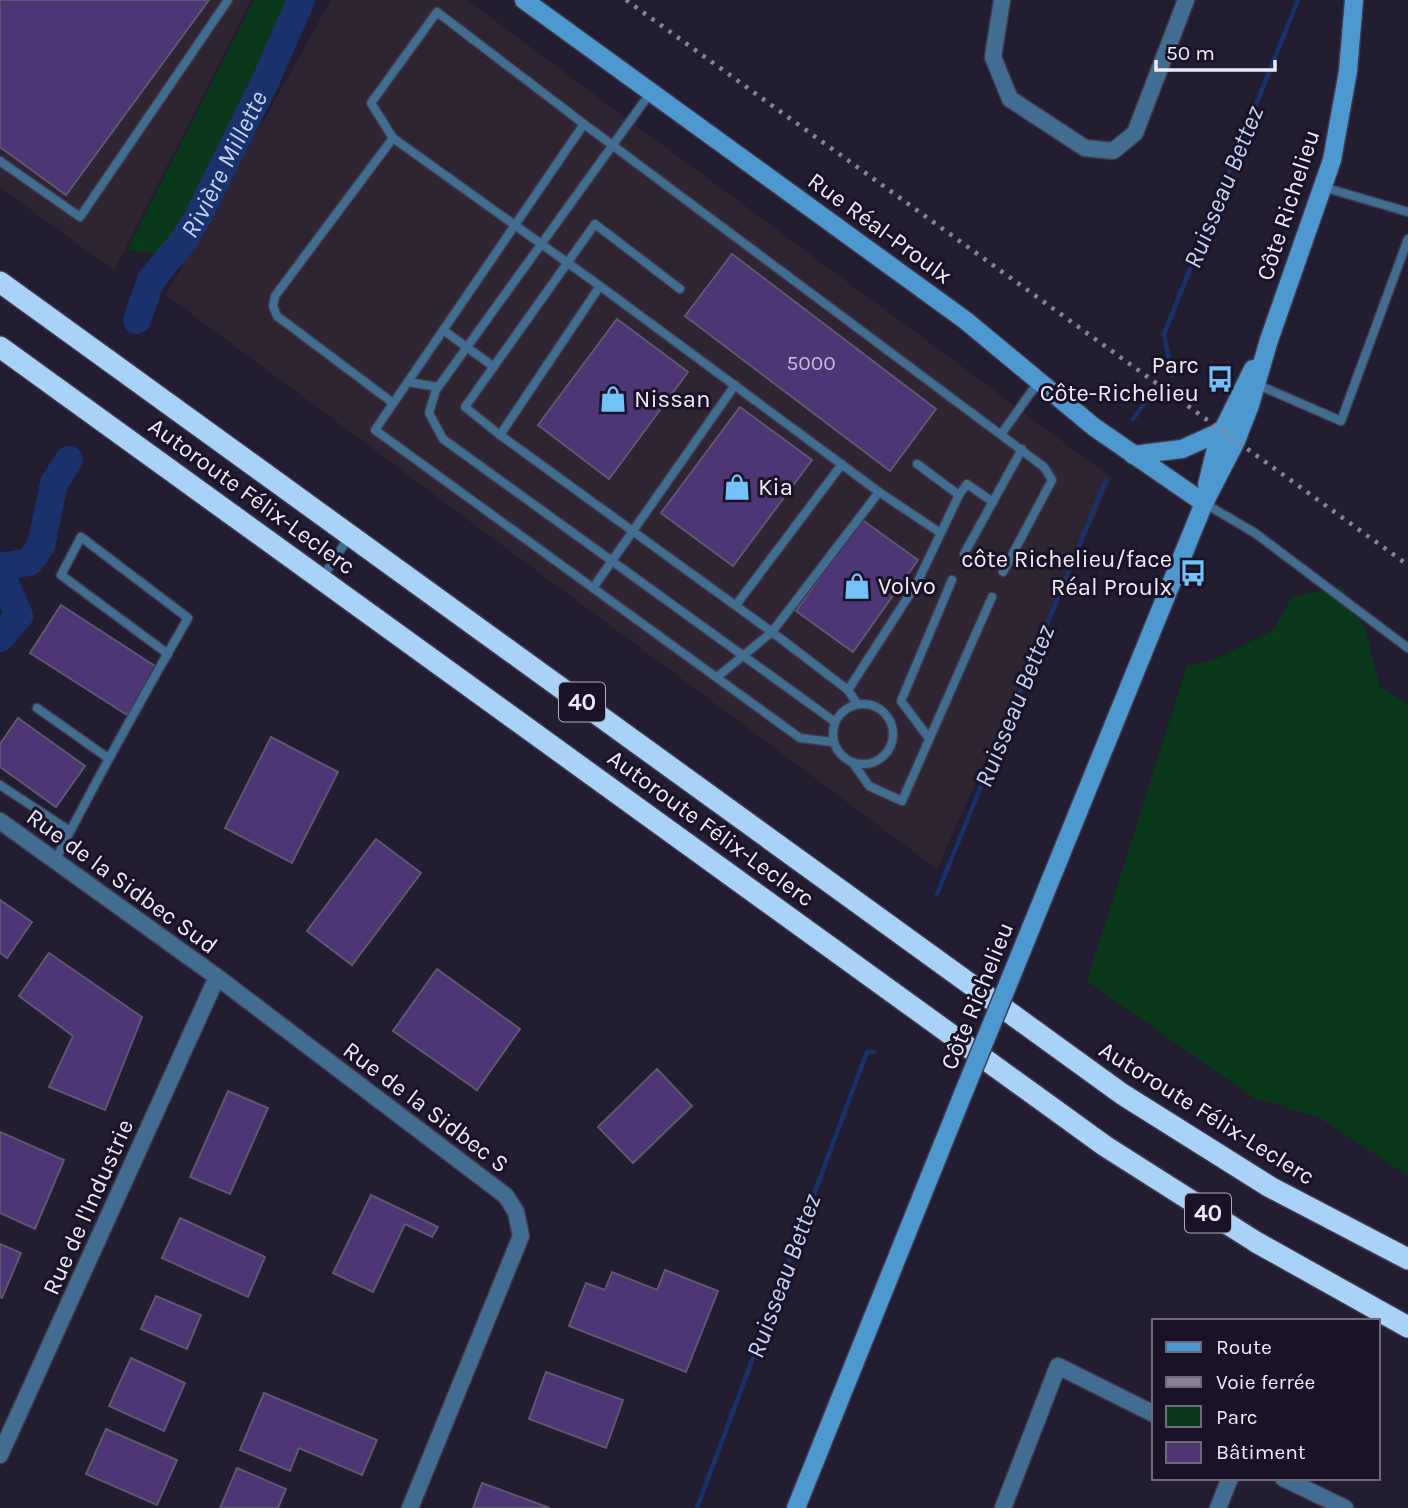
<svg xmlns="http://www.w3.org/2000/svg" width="1408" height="1508" font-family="Karla,sans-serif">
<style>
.commercial{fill:#2e2432}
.green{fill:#09391a}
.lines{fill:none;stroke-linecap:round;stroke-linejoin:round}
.stream{stroke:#1a316b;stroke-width:4.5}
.river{stroke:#1a316b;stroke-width:28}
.building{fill:#4e3675;stroke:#5e576f;stroke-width:2}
.lane-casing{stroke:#3f3a4d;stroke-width:11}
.street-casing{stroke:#3f3a4d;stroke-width:19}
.secondary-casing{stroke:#3f3a4d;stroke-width:21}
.highway-casing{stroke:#3f3a4d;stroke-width:24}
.lane{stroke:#416d90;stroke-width:8}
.street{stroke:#416d90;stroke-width:16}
.secondary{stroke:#4e98d0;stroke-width:18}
.highway{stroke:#a9d3f6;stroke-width:21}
.rail{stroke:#878293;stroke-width:4.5;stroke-dasharray:3.5 7;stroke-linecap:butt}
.secondary-bridge-casing{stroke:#3f3a4d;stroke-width:21;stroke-linecap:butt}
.secondary-bridge{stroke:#4e98d0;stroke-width:18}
.labels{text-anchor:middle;stroke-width:6;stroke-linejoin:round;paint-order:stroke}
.number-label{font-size:21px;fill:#c6bdd7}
.shield{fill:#1a1327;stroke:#aeaab9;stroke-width:2}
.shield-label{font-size:23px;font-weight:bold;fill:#eeeaf8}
.street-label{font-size:24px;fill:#eeeaf8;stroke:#1a1327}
.poi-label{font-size:24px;fill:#eeeaf8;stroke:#1a1327;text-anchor:start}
.water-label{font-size:26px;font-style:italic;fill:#c2d3f7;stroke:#1a1327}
</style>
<rect width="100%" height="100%" fill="#231d31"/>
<g class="commercial">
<path d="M0,0h251l-137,271 -114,-84z"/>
<path d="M331,0h136l645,478 -175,391 -771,-574z"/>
</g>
<g class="green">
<path d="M254,0h62l-138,257 -51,-7z"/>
<path d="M1341,586l24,42 15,59 28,17v472l-88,-58 -66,-20 -167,-117 100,-315 24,-5 62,-31 19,-33z"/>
</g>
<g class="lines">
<g class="stream">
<path d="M1172,375l-8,-41 134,-334"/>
<path d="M1133,419l16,-22"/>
<path d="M937,894l169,-414"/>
<path d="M697,1508l170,-456h7"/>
</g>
<g class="river">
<path id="s1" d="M137,320l14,-40 33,-40 14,-23 67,-135 36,-82"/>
<path d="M0,567l29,-5 12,-16 13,-63 15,-23"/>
<path d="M0,571l19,45 -19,22"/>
</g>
</g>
<g class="building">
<path d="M0,0h209l-143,195 -66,-48z"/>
<path d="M732,254l204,155 -46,62 -205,-155z"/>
<path d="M617,319l71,53 -79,107 -71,-54z"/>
<path d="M740,407l72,53 -79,106 -72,-53z"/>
<path d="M861,519l57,41 -65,92 -57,-41z"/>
<path d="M61,605l97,63 -31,47 -97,-62z"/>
<path d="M18,718l67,48 -29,41 -56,-40v-23z"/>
<path d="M271,737l67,35 -46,91 -67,-35z"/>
<path d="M376,839l45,34 -69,92 -45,-34z"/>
<path d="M0,900l32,22 -25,36 -7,-5z"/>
<path d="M49,953l93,64 -37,93 -56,-23 24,-51 -54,-40z"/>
<path d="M437,969l83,60 -43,61 -84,-59z"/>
<path d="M657,1069l35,37 -59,57 -35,-36z"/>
<path d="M228,1091l40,17 -38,86 -40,-17z"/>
<path d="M0,1132l64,28 -29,69 -35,-16z"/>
<path d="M371,1195l67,32 -6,10 -27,-13 -32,68 -40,-19z"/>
<path d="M180,1218l85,39 -17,40 -86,-39z"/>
<path d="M0,1244l21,9 -19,45 -2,-1z"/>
<path d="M665,1270l53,21 -32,81 -117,-46 17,-43 19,7 7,-18 45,18z"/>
<path d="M156,1296l45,19 -14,34 -46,-20z"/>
<path d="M131,1358l54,25 -21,48 -55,-25z"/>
<path d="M546,1372l77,28 -17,48 -77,-29z"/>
<path d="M264,1393l113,47 -15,35 -63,-27 -9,23 -50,-21z"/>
<path d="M106,1429l71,31 -20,45 -71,-31z"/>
<path d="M237,1468l49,21 -8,19h-58z"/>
<path d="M482,1483l68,25h-77z"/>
</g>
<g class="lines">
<defs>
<g id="lane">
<path d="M651,92l-215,298 -7,23 14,26 392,283"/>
<path d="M393,138l-22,-35 66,-91 147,112"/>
<path d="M0,161l80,56 148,-217"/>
<path d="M1323,187l85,25"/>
<path d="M443,330l51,37"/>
<path d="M408,382l30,5"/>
<path d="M1256,384l85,37 67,-182"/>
<path d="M393,403l-116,-87 -4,-10 2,-10 118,-158 207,148"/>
<path d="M1002,433l37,-52"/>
<path d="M500,435l-35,-28 130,-183 85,65"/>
<path d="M959,495l8,-11 26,18"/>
<path d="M1204,503l51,30 153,115"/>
<path d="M964,554l58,-105"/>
<path d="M322,578l27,-41"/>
<path d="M593,588l142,-203"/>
<path d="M736,605l106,-141"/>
<path d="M717,677l55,-45 -272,-197 100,-149 279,206"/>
<path d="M848,690l-76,-58 107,-140 60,40"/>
<circle cx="863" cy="734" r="30"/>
<path d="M857,704l-9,-14 69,-107 42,-88 -42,-31"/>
<path d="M37,708l71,50"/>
<path d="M928,737l-27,-36 51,-121"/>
<path d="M833,742l-33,-4 -425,-308 209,-306 460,343 8,13 -49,92"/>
<path d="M853,763l16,23 33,15 90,-204"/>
<path d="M0,785l70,46"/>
<path d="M55,861c42,-83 87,-163 133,-243l-107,-81 -20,38 107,79"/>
</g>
<g id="street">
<path d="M1002,0l-9,57 17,42 75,49 28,3 22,-18 51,-133"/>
<path d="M0,821l217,156 289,219 10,16 5,24 -111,272"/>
<path d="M0,1455l217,-478"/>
<path d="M1283,1478l62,30"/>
<path d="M1003,1508l55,-142 96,48"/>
<path d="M1218,1508l12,-30"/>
</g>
<g id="secondary">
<path d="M524,0l441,320 129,107 110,76"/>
<path d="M1133,455l49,-6 40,-18"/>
<path d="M1207,485l11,-45 35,-71"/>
<path d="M1015,967l189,-464 32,-62 14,-36 19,-65 63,-180 16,-89 6,-71"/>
<path d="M796,1508l167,-414"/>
</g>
<g id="highway">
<path d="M0,282l1122,812 148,93 138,72"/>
<path d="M0,347l1105,799 151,96 152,85"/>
</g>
</defs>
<use href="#lane" class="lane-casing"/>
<use href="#street" class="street-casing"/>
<use href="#secondary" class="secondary-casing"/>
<use href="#highway" class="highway-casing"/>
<use href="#lane" class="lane"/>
<use href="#street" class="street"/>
<use href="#secondary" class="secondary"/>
<use href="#highway" class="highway"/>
<path class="rail" d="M626,0l782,565"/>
<defs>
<path id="secondary-bridge" d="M963,1094l52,-127"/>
</defs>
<use href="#secondary-bridge" class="secondary-bridge-casing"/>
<use href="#secondary-bridge" class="secondary-bridge"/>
</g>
<defs>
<symbol id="bus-bare" viewBox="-9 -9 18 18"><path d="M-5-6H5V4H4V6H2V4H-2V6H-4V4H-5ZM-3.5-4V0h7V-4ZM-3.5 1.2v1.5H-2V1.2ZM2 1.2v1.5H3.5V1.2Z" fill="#73c1f6" stroke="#1a1327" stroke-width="2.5" paint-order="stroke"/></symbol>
<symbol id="shop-bare" viewBox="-9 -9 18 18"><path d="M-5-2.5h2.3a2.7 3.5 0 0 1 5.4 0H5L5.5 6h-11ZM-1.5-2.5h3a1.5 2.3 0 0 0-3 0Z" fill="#73c1f6" stroke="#1a1327" stroke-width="2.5" paint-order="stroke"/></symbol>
</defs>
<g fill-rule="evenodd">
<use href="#bus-bare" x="1201" y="360" width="38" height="38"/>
<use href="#shop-bare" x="594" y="380" width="38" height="38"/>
<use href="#shop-bare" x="718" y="468" width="38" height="38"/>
<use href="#bus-bare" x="1174" y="554" width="38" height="38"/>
<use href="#shop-bare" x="838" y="567" width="38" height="38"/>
</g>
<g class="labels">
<g class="number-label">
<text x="811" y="370">5000</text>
</g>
<g class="shield">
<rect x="559" y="682.5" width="46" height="39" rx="5"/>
<rect x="1185" y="1193.5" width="46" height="39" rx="5"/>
</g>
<g class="shield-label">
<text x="582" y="710">40</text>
<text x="1208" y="1221">40</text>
</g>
<g class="street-label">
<text transform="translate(1288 205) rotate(-72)" y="8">Côte Richelieu</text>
<text transform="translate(880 228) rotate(36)" y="8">Rue Réal-Proulx</text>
<text transform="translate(252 496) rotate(36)" y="8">Autoroute Félix-Leclerc</text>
<text transform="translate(711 828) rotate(36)" y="8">Autoroute Félix-Leclerc</text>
<text transform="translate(122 881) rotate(36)" y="8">Rue de la Sidbec Sud</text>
<text transform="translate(977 996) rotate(-68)" y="8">Côte Richelieu</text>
<text transform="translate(426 1107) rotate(37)" y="8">Rue de la Sidbec S</text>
<text transform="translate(1207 1113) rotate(32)" y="8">Autoroute Félix-Leclerc</text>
<text transform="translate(88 1207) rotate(-66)" y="8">Rue de l'Industrie</text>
</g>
<g class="poi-label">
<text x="1199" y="373" text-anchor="end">Parc<tspan x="1199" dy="28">Côte-Richelieu</tspan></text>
<text x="634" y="407">Nissan</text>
<text x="758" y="495">Kia</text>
<text x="1172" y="567" text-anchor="end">côte Richelieu/face<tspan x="1172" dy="28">Réal Proulx</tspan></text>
<text x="878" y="594">Volvo</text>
</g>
<g class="water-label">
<text dy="9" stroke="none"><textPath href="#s1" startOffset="180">Rivière Millette</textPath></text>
<text transform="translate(1223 187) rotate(-68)" y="9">Ruisseau Bettez</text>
<text transform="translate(1014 706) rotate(-68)" y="9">Ruisseau Bettez</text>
<text transform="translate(783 1276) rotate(-70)" y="9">Ruisseau Bettez</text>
</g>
</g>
<rect x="1152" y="1319" width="228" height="161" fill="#1a1327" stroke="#6f697b" stroke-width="2"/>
<rect x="1166" y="1342" width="35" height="10" fill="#4e98d0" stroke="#6f697b" stroke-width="2"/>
<text x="1216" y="1354" font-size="21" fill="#eeeaf8">Route</text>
<rect x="1166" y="1377" width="35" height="10" fill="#878293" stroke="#6f697b" stroke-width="2"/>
<text x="1216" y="1389" font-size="21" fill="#eeeaf8">Voie ferrée</text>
<rect x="1166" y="1406" width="35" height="21" fill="#09391a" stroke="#6f697b" stroke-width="2"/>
<text x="1216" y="1424" font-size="21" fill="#eeeaf8">Parc</text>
<rect x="1166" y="1442" width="35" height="21" fill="#4e3675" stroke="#6f697b" stroke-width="2"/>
<text x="1216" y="1459" font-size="21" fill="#eeeaf8">Bâtiment</text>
<path d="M1156 60v10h119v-10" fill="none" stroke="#eeeaf8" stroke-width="3.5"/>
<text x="1166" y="60" font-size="21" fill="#eeeaf8" stroke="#1a1327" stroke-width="5" paint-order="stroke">50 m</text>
</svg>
